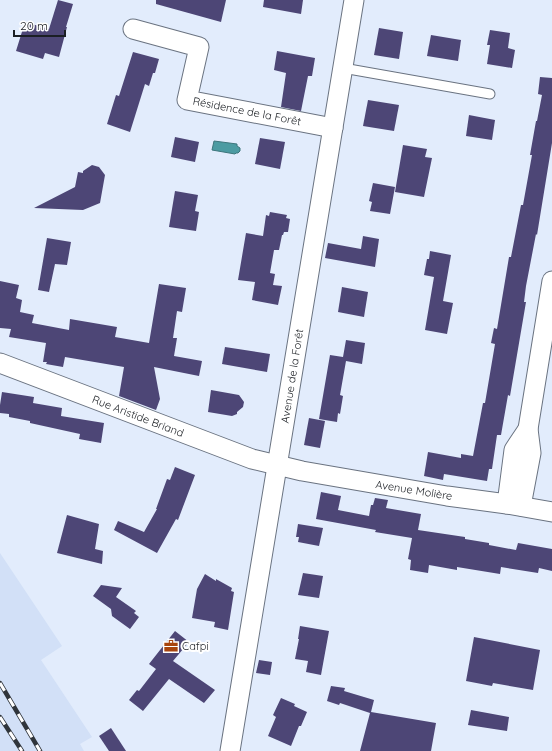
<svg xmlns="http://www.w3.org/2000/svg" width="552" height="751" font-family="Quicksand,sans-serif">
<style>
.built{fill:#d2e0f7}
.water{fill:#4c9ba2;stroke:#3d767c}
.building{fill:#4d4676}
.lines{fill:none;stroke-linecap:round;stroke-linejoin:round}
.lane-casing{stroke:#6a7381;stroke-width:11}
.street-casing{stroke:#6a7381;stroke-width:21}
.lane{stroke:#fff;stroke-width:9}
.street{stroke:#fff;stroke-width:19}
.rail-casing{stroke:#30353b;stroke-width:4.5}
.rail{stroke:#fff;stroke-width:3;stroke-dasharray:9;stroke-linecap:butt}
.labels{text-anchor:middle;stroke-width:4;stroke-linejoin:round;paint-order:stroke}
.street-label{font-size:11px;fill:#1b1f24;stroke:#fff}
.poi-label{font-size:11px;fill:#1b1f24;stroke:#fff;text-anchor:start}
</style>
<rect width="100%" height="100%" fill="#e2ecfc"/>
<path class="built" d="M0,553l62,93 -21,14 51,77 -12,7 4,7h-84z"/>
<path class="water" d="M214,141l23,3v2l3,2v3l-2,2h-2l-1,1 -23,-4z"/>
<g class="building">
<path d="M58,0l15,4 -7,23h1l-8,30 -14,-4 -2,6 -27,-8 9,-29 24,7z"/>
<path d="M156,0h70l-5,22 -65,-18z"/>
<path d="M264,0h39l-2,14 -38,-7z"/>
<path d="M379,28l24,4 -4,27 -25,-4z"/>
<path d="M490,30l20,3 -2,15 7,2 -3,18 -25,-4 3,-19h-3z"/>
<path d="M431,35l30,5 -3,21 -31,-5z"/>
<path d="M277,51l38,7 -3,18h-4l-7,35 -20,-4 5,-34 -12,-3z"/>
<path d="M133,52l26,7 -4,14h-2l-4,13 -4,-2 -15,48 -23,-8 9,-29 3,1z"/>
<path d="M540,77l12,1v65l-15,92 -1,-1 -10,52 -2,16h2l-16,94 -2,-1 -7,40h-4l-5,34h-3l-2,12 -43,-7 -1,6 -19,-4 4,-24 33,6v-4l12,2 10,-53h2l10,-59 -4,-1 3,-15 3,1 12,-72h2l10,-52h2l9,-50h-2l6,-34h1l5,-26 -4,-1z"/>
<path d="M368,100l31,5 -5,26 -31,-5z"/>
<path d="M469,115l26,5 -3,20 -26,-4z"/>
<path d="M175,137l24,5 -4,20 -24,-5z"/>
<path d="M260,138l25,4 -5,27 -25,-5z"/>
<path d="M403,145l24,4 -2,8 7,1 -8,39 -29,-5z"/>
<path d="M92,165l7,2 6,8 -5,28 -17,7 -49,-2 41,-21 3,-15 5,1v-2z"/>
<path d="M373,183l22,4 -5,27 -20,-3 2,-9 -3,-1z"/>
<path d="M175,191l23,4 -3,16 4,1 -3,19 -27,-4z"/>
<path d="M270,212l17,3 -1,3 4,1 -2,13h-4l-1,3h-1l-3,15h-5l-4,23 5,1 -2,11 9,1 -4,19 -26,-5 3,-18 -17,-2 8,-47 17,3 3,-21 3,1z"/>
<path d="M363,236l16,3 -4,28 -50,-9 3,-15 33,6z"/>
<path d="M47,238l24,4 -4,23 -12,-1 -6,28 -11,-2z"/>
<path d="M430,251l21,4 -8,46 10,2 -6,31 -22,-4 9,-53 -10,-2 3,-16h2z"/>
<path d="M0,281l19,4 -3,13 6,2 -2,12 14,3 -2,8 37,7 1,-11 47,8 -2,10 34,6 10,-59 27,4 -4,24 -5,-1 -4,27h4l-3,18 28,5 -3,15 -45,-9 6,32 -4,11 -37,-14 5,-29 -59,-10 -2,10 -17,-3 1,-2h-4l3,-19 -37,-6 2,-8 -11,-1z"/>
<path d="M342,287l26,5 -4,25 -26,-5z"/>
<path d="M346,340l19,3 -3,21 -16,-3 -6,34 3,1 -3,18 -2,-1 -1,9 -18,-3 11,-64 13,2z"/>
<path d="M225,347l45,7 -3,18 -45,-8z"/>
<path d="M211,390l28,5 5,7 -1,5 -6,5v2l-5,2 -24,-4z"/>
<path d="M2,392l32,5 -1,6 29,5 -1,8 43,7 -3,20 -22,-4 1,-5 -50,-11v-2l-21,-4v-3l-9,-1v-8z"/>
<path d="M309,418l16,3 -5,27 -16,-3z"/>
<path d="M175,467l20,8 -17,45 -2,-1 -19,34 -43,-23 4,-9 26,11 13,-23h-1l11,-30 3,1z"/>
<path d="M321,492l20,4 -3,14 31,6 2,-11h2l2,-7 13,2 -2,8 35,6 -3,16 47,7v2l24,4v2l27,5 2,-7 34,6v22l-13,-3 -1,5 -37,-6 -1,7 -43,-7v3l-28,-5 -1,8 -18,-3 1,-10 -3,-1 4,-21 -37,-6 1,-2 -60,-11z"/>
<path d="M67,515l32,9 -4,25 8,2 -1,13 -45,-11z"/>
<path d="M298,524l25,4 -4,18 -21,-4 1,-5h-3z"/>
<path d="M303,573l20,3 -4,22 -21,-3z"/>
<path d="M205,574l11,7v-2l16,9 -1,3 3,1 -6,38 -14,-3 1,-5 -23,-4 5,-29z"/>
<path d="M101,585l21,3 -6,9 20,14 -2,2 5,4 -9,12 -18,-13 -1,-7 -18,-13z"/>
<path d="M300,626l29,5 -8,44 -15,-3 2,-11 -13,-2 4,-20h-1z"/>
<path d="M175,631l14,11 -16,19 42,29 -11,13 -35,-24 -26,32 -14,-11 8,-10 2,1 17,-22 -7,-5z"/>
<path d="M474,637l66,13 -7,40 -40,-7 -1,3 -26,-5z"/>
<path d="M259,660l13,2 -2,13 -14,-2z"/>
<path d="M331,686l14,2 -1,3 30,9 -3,12 65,11 -5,28h-71l10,-38 -30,-10 -1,2 -12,-4z"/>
<path d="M281,698l14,6 -1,2 13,6 -6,14h-2l-8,20 -23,-10 8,-19 -3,-2z"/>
<path d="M471,710l38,7 -2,14 -39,-6z"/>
<path d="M111,728l15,23h-17l-10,-15z"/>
</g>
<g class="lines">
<defs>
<path id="lane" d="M343,68l147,26"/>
<g id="street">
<path d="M133,29l66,18 -12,53 146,28"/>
<path d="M0,363l252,96 50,12 145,25 60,8 45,8"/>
<path d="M507,504l7,-54 14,-21"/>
<path d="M521,506l10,-53 -3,-24 24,-148"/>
<path d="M230,751l124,-751"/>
</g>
</defs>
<use href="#lane" class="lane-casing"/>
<use href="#street" class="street-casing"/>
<use href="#lane" class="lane"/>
<use href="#street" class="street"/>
<defs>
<g id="rail">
<path d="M0,683l40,68"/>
<path d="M0,717l22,34"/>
</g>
</defs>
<use href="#rail" class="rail-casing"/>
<use href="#rail" class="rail"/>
</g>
<defs>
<symbol id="office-bare" viewBox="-9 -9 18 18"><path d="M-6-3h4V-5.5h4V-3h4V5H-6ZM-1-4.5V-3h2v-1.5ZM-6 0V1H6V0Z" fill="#a8450e" stroke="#fff" stroke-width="2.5" paint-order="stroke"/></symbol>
</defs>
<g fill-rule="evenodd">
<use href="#office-bare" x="161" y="636" width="20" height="20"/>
</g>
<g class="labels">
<g class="street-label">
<text transform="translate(247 111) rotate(11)" y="4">Résidence de la Forêt</text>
<text transform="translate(292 376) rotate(-81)" y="4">Avenue de la Forêt</text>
<text transform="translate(138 416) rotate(21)" y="4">Rue Aristide Briand</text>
<text transform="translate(414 490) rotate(9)" y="4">Avenue Molière</text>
</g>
<g class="poi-label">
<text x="182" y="650">Cafpi</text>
</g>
</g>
<path d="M14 30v6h51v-6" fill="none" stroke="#1b1f24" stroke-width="2"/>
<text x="20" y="30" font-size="12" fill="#1b1f24" stroke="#ffffff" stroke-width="3" paint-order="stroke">20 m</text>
</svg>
